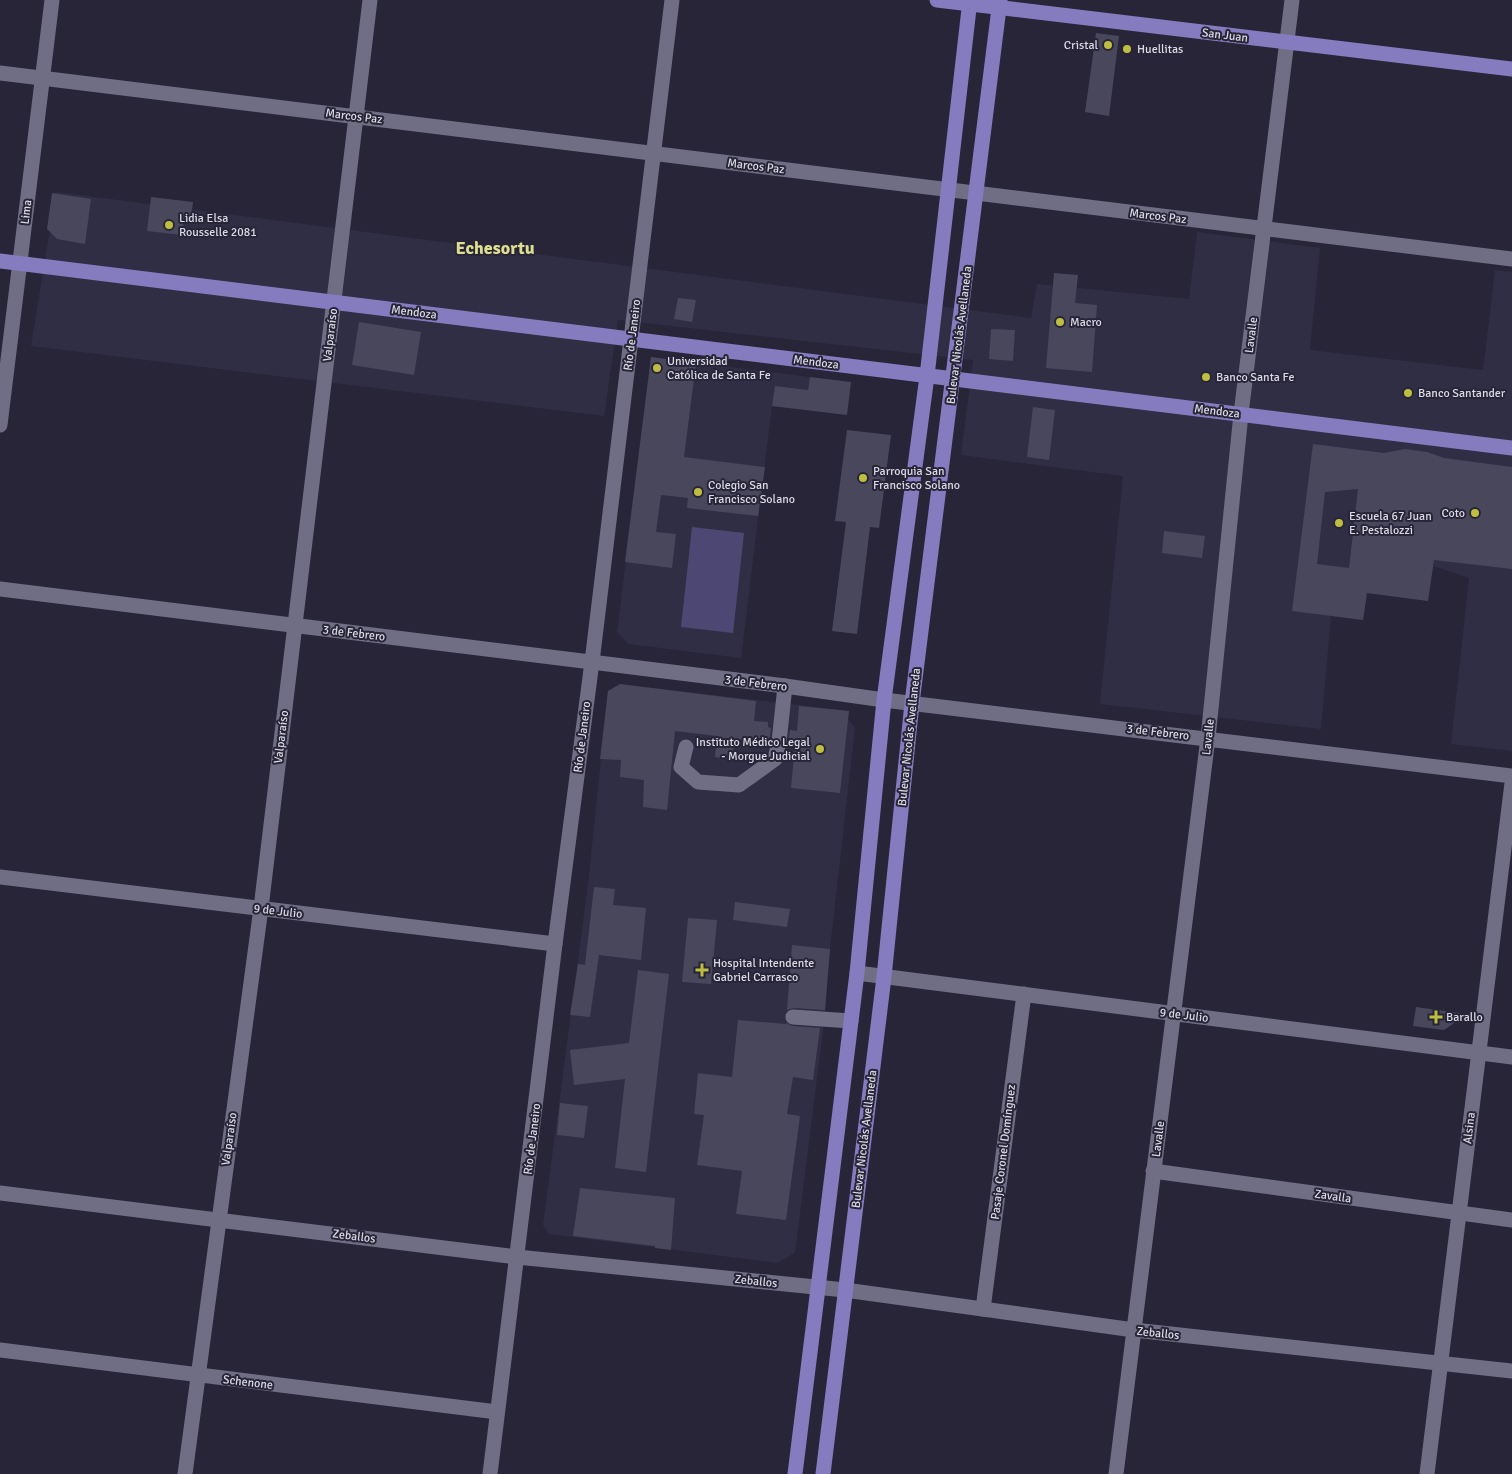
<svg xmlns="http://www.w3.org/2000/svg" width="1512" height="1474" font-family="Signika,sans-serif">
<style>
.built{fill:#302e45}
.green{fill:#4d4873}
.building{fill:#49475b;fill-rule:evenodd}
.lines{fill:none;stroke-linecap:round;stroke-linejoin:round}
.minor{stroke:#706e84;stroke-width:15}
.major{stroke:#857bbf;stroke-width:15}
.poi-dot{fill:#bfbe41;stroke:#272537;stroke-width:2}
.labels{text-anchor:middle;stroke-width:4;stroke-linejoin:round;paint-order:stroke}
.street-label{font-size:12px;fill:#dad9e5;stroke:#272537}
.poi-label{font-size:12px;fill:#dad9e5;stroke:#272537;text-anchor:start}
.district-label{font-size:18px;font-weight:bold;fill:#ddde8f;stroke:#272537}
</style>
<rect width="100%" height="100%" fill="#272537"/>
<g class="built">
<path d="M56,192l975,126 6,-34 152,15 8,-67 123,16 -10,102 173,20 12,-100 17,2v479l-61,-7 18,-166 -36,-12 -5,35 -61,-8 -4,27 -32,-4 -10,113 -221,-25 23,-228 -162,-21 12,-95 -355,-40 -14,96 -573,-70z"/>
<path d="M651,357l159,20 -2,13 41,6 -2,19 -75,-9 -31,252 -113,-14 -11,-12z"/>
<path d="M620,684l221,26 14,18 -25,221 -5,66 -30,238 -18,10 -228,-29 -6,-9 45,-341 20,-193z"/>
</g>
<path class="green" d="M692,527l52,6 -11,100 -52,-6z"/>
<g class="building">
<path d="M1096,33l23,3 -10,80 -24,-4z"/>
<path d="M52,193l39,6 -6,45 -28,-5 -10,-10z"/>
<path d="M151,197l42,5 -2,16h-7l-2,17 -35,-4z"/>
<path d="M1054,273l24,2 -3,28 22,2 -5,67 -46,-4z"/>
<path d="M678,298l18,2 -4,22 -18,-3z"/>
<path d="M359,322l62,10 -7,43 -62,-10z"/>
<path d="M991,329l24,1 -2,31 -24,-2z"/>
<path d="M651,357l45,6 -12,94 81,10 -7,49 -71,-8 1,-10 -27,-3 -5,37 20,2 -4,34 -47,-6z"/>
<path d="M810,377l41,5 -4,33 -75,-9 3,-20 33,4z"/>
<path d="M1033,407l22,3 -6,50 -22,-3z"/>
<path d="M847,430l44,5 -12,93 -9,-1 -13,107 -25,-3 14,-109 -11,-1z"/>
<path d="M1313,444l71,9 21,-4 22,3 17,6 68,9v102l-78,-9 -6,41 -61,-8 -4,27 -71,-9zM1358,489l-9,79 -32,-4 8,-72z"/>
<path d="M1164,531l41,5 -3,22 -40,-5z"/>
<path d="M620,684l136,17 -2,20 14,1v5l3,1 -2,14 -34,-3 -3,21 -17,-3 2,-21 -42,-5 -8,79 -24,-3 1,-27 -24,-3 1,-17 -21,-1 8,-68z"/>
<path d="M799,706l50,5 -9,82 -49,-5 4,-43 -7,-1 2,-14 7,1z"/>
<path d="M594,887l21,2 -2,16 33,3 -5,52 -42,-5 -9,62 -20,-2 8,-51 7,1z"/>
<path d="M735,902l55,7 -3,18 -54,-7z"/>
<path d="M688,918l29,2 -6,64 -29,-2z"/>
<path d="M792,945l38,4 -5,61 -31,-2 -7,2z"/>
<path d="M638,970l31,4 -23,198 -31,-4 10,-89 -51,6 -4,-35 59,-7z"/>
<path d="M1416,1007l51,7 -23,16 -31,-4z"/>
<path d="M738,1020l48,4v-1l6,3 28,2 -7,52 -20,-3 -6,37 13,2 -14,104 -50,-6 6,-43 -45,-6 7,-50 -10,-1 4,-41 34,4z"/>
<path d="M560,1103l28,3 -4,32 -27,-3z"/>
<path d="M580,1188l95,10 -4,52 -16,-2v-2l-82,-10z"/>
</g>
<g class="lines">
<g class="minor">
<path d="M0,73l1512,186"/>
<path d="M0,425l52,-425"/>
<path d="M0,589l785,97 99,14 628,76"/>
<path d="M686,747l-5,20 17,15 41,3 36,-26 4,-17 6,-56"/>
<path d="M0,877l555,67"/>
<path d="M857,973l655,84"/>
<path d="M793,1017l58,4"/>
<path d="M1153,1171l359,49"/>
<path d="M0,1193l517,64 328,33 289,40 378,41"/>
<path d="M983,1309l41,-315"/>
<path d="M0,1350l497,62"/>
<path d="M185,1474l76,-566 109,-908"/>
<path d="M490,1474l65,-530 37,-282 80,-662"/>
<path d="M1116,1474l92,-736 33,-324 51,-414"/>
<path d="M1427,1474l85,-691"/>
</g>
<g class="major">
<path d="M937,0l575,69"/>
<path d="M0,261l1512,187"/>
<path d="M795,1474l62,-501 27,-273 43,-324 43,-376"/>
<path d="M823,1474l61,-497 28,-274 88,-703"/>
</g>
</g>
<g class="poi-dot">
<circle cx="1108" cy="45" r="5"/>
<circle cx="1127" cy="49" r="5"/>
<circle cx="169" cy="225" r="5"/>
<circle cx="1060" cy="322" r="5"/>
<circle cx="657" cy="368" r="5"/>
<circle cx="1206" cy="377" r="5"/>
<circle cx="1408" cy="393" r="5"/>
<circle cx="863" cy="478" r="5"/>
<circle cx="698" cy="492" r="5"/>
<circle cx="1475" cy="513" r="5"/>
<circle cx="1339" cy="523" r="5"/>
<circle cx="820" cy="749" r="5"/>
<path d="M699.5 962.5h5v5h5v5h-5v5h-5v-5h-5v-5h5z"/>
<path d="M1433.5 1009.5h5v5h5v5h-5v5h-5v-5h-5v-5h5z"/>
</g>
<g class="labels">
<g class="street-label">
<text transform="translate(1225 35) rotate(7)" y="4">San Juan</text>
<text transform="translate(354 116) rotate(7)" y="4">Marcos Paz</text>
<text transform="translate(756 166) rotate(7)" y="4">Marcos Paz</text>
<text transform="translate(26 212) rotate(-83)" y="4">Lima</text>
<text transform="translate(1158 216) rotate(7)" y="4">Marcos Paz</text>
<text transform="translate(414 312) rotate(7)" y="4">Mendoza</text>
<text transform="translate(330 335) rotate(-83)" y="4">Valparaíso</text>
<text transform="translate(632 335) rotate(-83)" y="4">Río de Janeiro</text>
<text transform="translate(959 335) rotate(-83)" y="4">Bulevar Nicolás Avellaneda</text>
<text transform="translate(1251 335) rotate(-83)" y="4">Lavalle</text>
<text transform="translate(816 362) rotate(7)" y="4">Mendoza</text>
<text transform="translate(1217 411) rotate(7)" y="4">Mendoza</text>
<text transform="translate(354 633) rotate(7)" y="4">3 de Febrero</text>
<text transform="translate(756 683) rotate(7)" y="4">3 de Febrero</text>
<text transform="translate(1158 732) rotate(7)" y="4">3 de Febrero</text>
<text transform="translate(281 737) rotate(-83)" y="4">Valparaíso</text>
<text transform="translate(582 737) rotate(-83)" y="4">Río de Janeiro</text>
<text transform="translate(909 737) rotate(-84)" y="4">Bulevar Nicolás Avellaneda</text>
<text transform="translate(1208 737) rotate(-84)" y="4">Lavalle</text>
<text transform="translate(278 911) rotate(7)" y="4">9 de Julio</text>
<text transform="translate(1184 1015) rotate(7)" y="4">9 de Julio</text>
<text transform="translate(1469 1128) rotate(-83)" y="4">Alsina</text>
<text transform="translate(229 1139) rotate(-82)" y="4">Valparaíso</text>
<text transform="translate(532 1139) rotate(-83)" y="4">Río de Janeiro</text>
<text transform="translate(864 1139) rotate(-83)" y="4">Bulevar Nicolás Avellaneda</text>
<text transform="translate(1158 1139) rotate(-83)" y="4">Lavalle</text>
<text transform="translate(1003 1152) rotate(-83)" y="4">Pasaje Coronel Domínguez</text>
<text transform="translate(1333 1196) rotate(8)" y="4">Zavalla</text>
<text transform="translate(354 1236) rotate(7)" y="4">Zeballos</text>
<text transform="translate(756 1281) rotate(6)" y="4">Zeballos</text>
<text transform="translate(1158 1333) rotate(6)" y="4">Zeballos</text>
<text transform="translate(248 1382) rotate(7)" y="4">Schenone</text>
</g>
<g class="poi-label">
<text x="1098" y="49" text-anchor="end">Cristal</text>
<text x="1137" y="53">Huellitas</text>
<text x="179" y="222">Lidia Elsa<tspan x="179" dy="14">Rousselle 2081</tspan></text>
<text x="1070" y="326">Macro</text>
<text x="667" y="365">Universidad<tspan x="667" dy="14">Católica de Santa Fe</tspan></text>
<text x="1216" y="381">Banco Santa Fe</text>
<text x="1418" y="397">Banco Santander</text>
<text x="873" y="475">Parroquia San<tspan x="873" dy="14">Francisco Solano</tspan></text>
<text x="708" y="489">Colegio San<tspan x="708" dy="14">Francisco Solano</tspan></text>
<text x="1465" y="517" text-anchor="end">Coto</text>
<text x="1349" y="520">Escuela 67 Juan<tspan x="1349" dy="14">E. Pestalozzi</tspan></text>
<text x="810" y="746" text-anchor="end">Instituto Médico Legal<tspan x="810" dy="14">- Morgue Judicial</tspan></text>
<text x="713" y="967">Hospital Intendente<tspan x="713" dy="14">Gabriel Carrasco</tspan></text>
<text x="1446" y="1021">Barallo</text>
</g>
<g class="district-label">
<text x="495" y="254">Echesortu</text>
</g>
</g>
</svg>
